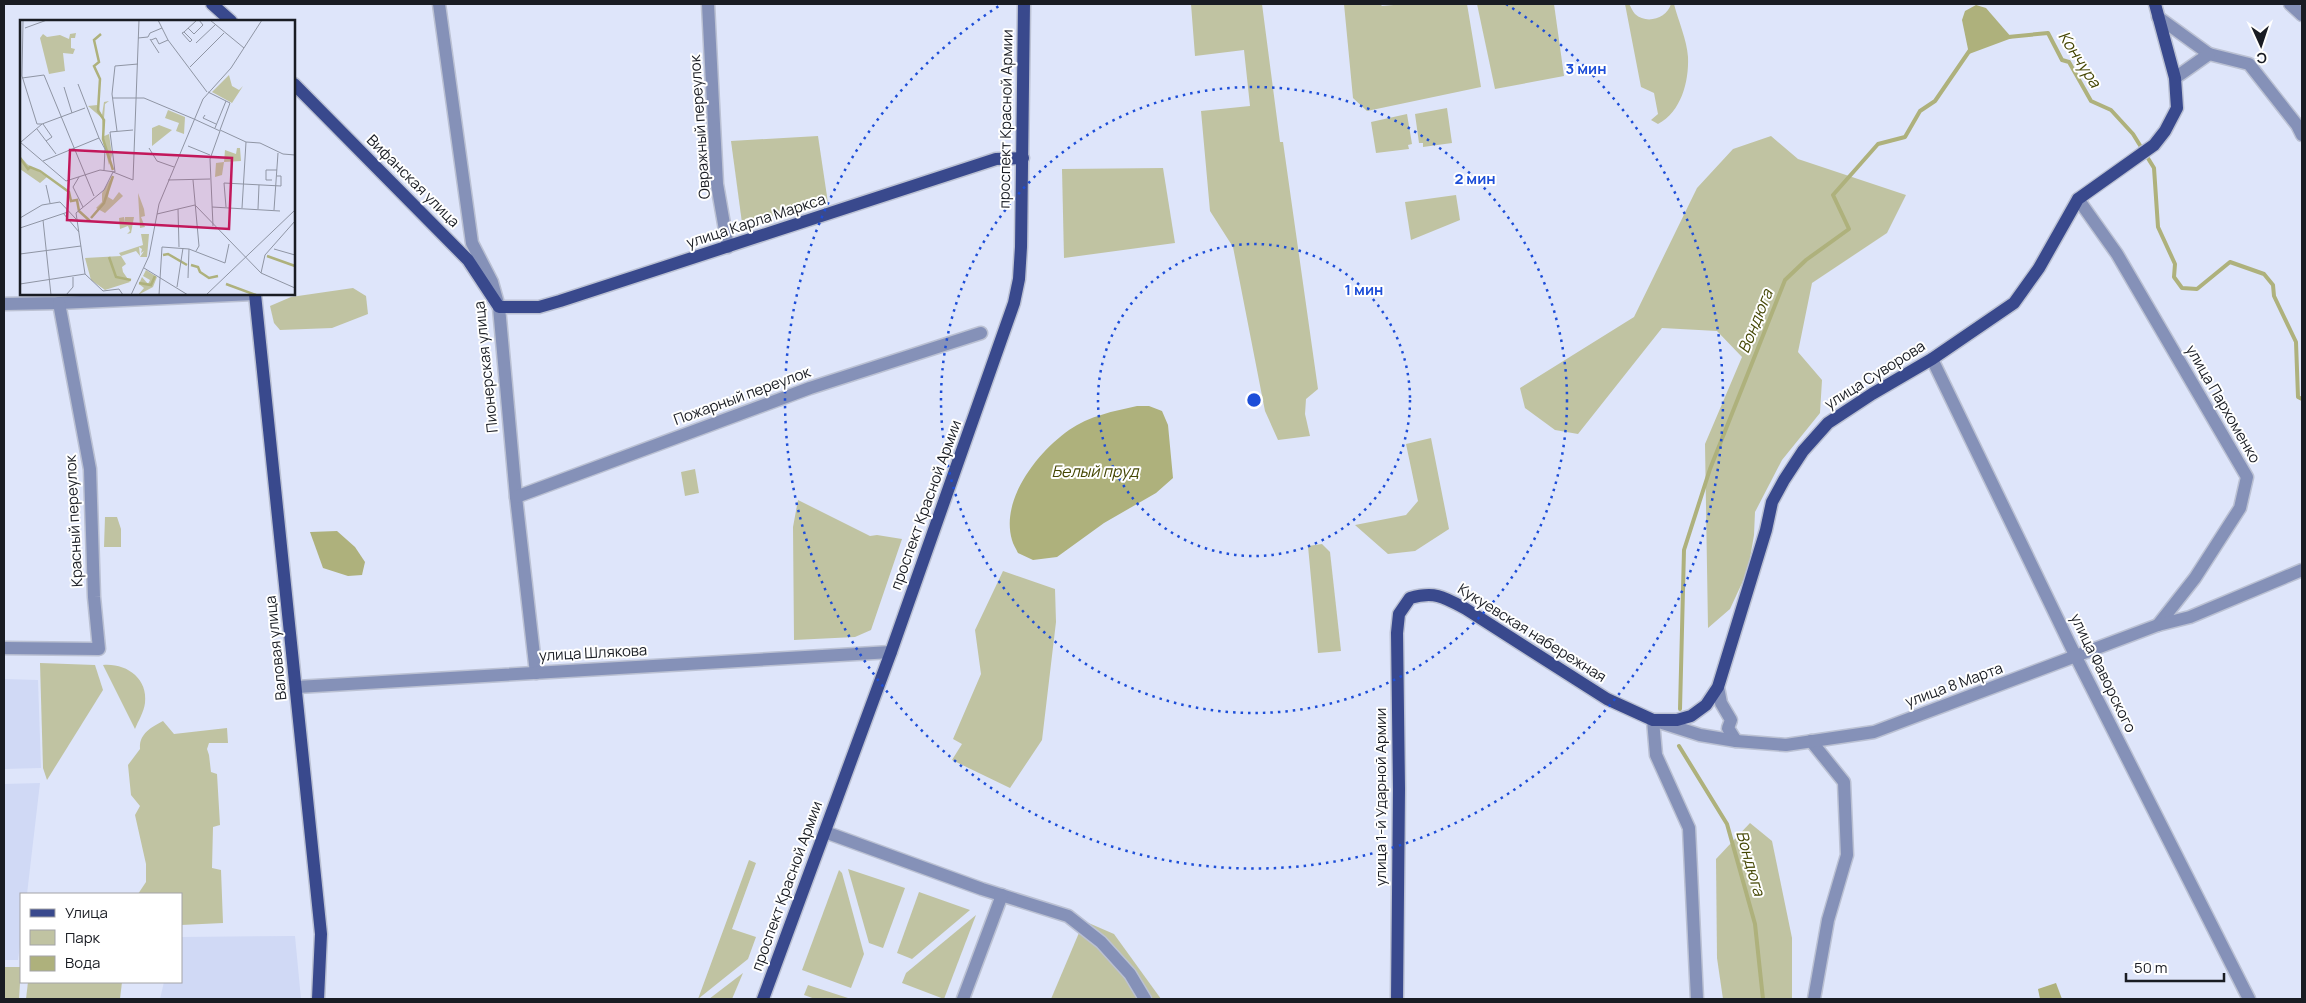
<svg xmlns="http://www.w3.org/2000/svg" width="2306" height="1003" font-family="Manrope,sans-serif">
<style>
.built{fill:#d0d9f5}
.green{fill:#c0c3a2}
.water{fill:#aeb17c}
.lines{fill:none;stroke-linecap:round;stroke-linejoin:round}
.stream{stroke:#aeb17c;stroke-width:4}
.minor-casing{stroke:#bbc1d3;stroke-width:15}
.major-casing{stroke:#bbc1d3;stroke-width:15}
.minor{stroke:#8591b8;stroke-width:12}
.major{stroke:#39498d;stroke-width:12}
.ring{fill:none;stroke:#1d4ed8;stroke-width:2.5;stroke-dasharray:2.5 5}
.labels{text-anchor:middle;stroke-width:4;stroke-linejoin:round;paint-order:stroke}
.street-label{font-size:15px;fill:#191c23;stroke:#fff}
.water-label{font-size:16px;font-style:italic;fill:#444603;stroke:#fff}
.inset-river{fill:none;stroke:#aeb17c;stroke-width:2.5}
.inset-road{fill:none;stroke:#8f95a4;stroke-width:1}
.view{fill:#c2185b;fill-opacity:0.15;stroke:#c2185b;stroke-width:2.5}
.inset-edge{fill:none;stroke:#191c23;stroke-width:2.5}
.centre{fill:#1d4ed8;stroke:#fff;stroke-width:2.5}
.ring-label{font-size:15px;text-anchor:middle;font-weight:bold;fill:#1d4ed8;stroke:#fff;stroke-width:4;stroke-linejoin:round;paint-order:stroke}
</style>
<rect width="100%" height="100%" fill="#dee5fa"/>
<g class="built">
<path d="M4,679l34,1 3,88 -37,1z"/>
<path d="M40,783l-13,111h-6v43l-3,23h-14v-176z"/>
<path d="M295,936l6,63h-141l4,-17h17v-45z"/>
</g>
<g class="green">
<path d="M1191,4h71l18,138h3l35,247 -12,10 -1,15 5,22 -32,4 -13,-29 -32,-164 -23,-36 -9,-100 49,-5 -6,-56 -49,6z"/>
<path d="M1344,4h36l2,2 23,-2h62l14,83 -114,24 -14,-13z"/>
<path d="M1477,4h77l10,72 -69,13z"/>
<path d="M1625,4h4c2,3 4,8 6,10 12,11 32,4 36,-10h3c4,16 13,36 14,53 1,25 -7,55 -30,67l-7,-4 7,-6 -4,-21 -13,-6z"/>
<path d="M1447,108l5,35 -29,4v-4h-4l-4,-29z"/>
<path d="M1407,114l5,30 -4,1 1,4 -33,4 -5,-31z"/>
<path d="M818,136l10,67 -86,20 -11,-82z"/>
<path d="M1771,136l27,23 108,36 -19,38 -75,50 -14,69 24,28 -2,33 -38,47 -27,52 -1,23 -6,35 -18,39 -22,19 -3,-184 37,-87 -25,-26 -55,-3 -84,106 -23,-4 -30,-22 -5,-20 114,-71 63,-129 36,-39z"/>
<path d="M1163,168l12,75 -111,15 -2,-89z"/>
<path d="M1456,195l4,25 -49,20 -6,-38z"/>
<path d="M353,288l13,8 2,18 -36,14 -52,2 -6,-7 -4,-17 21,-9z"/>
<path d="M1431,438l18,91 -34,22 -27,3 -33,-29 51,-10 12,-14 -12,-57z"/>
<path d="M695,469l4,24 -14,3 -4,-24z"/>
<path d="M798,500l72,36 7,-1 25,4 -31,91 -16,7 -61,3 -1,-113z"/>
<path d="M105,517h12l4,12v18h-17z"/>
<path d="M1322,544l8,8 11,99 -23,2 -10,-107z"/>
<path d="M1003,571l52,18 1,33 -14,118 -32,48 -58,-28 10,-16 -9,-5 28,-65 -6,-44z"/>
<path d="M40,663l55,2 8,25 -56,90 -4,-12z"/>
<path d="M103,665c23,-2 45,13 42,38 -1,9 -7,18 -10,26z"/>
<path d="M163,721l11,13 53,-6 1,15h-19l-2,6 2,6 2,17 6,2 3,51 -7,2 -1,41 9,2 2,53 -42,2v-31h-43l8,-12v-18l-11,-49 5,-9 -9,-11 -3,-30 12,-16c-1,-15 10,-21 23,-28z"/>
<path d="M1750,823l22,18 20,97v61h-69l-6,-41 -1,-99z"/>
<path d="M749,860l7,3 -24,66 24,8 -8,22 -50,40z"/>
<path d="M848,869l57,19 -22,60 -14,-5z"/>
<path d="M839,870l3,3 22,81 -13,34 -49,-18z"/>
<path d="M919,892l51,18 -58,49 -15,-6z"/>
<path d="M976,915l-32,84 -42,-16 4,-10z"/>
<path d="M1084,921l30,13 47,65h-110z"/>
<path d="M4,967h17l-2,32h-15z"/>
<path d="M743,973l-11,26h-23z"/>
<path d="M28,982h94l-2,17h-94z"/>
<path d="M808,985l40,13 -1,1h-32l-11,-4z"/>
</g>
<g class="water">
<path d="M1976,5l10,3 26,30 -43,16 -7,-34 3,-9z"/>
<path d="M1137,406h12l13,5 6,14 5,53 -17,15 -52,30 -47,34 -24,3 -15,-7c-2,-4 -5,-9 -6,-13 -12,-41 26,-88 57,-110 20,-14 45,-19 68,-24z"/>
<path d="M337,531l18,16 10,15 -3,13 -14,1 -25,-8 -13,-36z"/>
<path d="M2056,983l6,16h-22l-2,-10z"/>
</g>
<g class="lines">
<g class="stream">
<path d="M2008,37l40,-4 14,27 7,2 22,39 20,9 22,24 21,34 4,59 17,37 -1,13 8,11 15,1 33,-27 34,12 9,11 1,11 22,46 2,55 4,2"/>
<path d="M1680,709l4,-159 26,-81 75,-189 21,-20 43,-31 -16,-34 45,-51 27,-7 15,-26 15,-10 35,-51"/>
<path d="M1679,746l48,78 28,100 8,75"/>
</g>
<defs>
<g id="minor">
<path d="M439,4l33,239 20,39 7,25 17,190 20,176"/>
<path d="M708,4l9,180 11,63"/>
<path d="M2290,4l12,11"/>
<path d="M2158,17l51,37 40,10 48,61 5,10"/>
<path d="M2175,78l34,-24"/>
<path d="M2078,199l39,55 130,223 -7,31 -45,70 -37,47"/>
<path d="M4,304l55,-1 194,-9"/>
<path d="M1932,359l144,298 173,342"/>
<path d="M516,497l294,-109 171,-55"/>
<path d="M4,648l95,1 -5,-52 -4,-128 -31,-166"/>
<path d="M297,687l594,-35"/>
<path d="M1718,687l3,16 10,17 -3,8 8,13"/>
<path d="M1811,741l33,41 3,73 -19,65 -14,79"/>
<path d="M825,832l157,57 86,27 33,26 29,32 15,25"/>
<path d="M963,999l39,-104"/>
<path d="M1697,999l-8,-171 -33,-73 -3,-35 47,15 36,6 50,4 88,-13 284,-107 32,-8 112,-47"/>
</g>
<g id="major">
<path d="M212,4l19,17"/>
<path d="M294,84l174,176 31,47h40l21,-6 436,-142 27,-1"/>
<path d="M255,294l66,640 -3,65"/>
<path d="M763,999l128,-347 123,-349 5,-24 2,-32 3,-243"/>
<path d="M1397,999l2,-210 -2,-156 2,-19 11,-16c25,-7 34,-1 56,11l141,90 46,21h24l14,-4 15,-11 12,-18 48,-157 6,-28 12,-22 19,-29 25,-28 44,-29 60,-35 82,-56 25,-35 39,-69 76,-54 11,-14 12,-23 -2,-30 -20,-74"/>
</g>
</defs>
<use href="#minor" class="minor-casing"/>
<use href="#major" class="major-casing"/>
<use href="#minor" class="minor"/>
<use href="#major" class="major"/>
</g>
<g class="ring">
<circle cx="1254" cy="400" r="156"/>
<circle cx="1254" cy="400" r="313"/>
<path d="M1506 4A469 469 0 1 1 1002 4"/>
</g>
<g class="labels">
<g class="street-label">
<text transform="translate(1006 119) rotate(-89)" y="5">проспект Красной Армии</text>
<text transform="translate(700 127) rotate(-94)" y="5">Овражный переулок</text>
<text transform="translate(413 181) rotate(45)" y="5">Вифанская улица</text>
<text transform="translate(756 221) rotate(-18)" y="5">улица Карла Маркса</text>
<text transform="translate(486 367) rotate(-96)" y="5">Пионерская улица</text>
<text transform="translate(1875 375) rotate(-32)" y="5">улица Суворова</text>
<text transform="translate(742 396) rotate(-20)" y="5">Пожарный переулок</text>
<text transform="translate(2223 404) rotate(60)" y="5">улица Пархоменко</text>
<text transform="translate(926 505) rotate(-70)" y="5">проспект Красной Армии</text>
<text transform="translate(74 521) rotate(-93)" y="5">Красный переулок</text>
<text transform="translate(1532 633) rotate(32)" y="5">Кукуевская набережная</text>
<text transform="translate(276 648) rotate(-96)" y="5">Валовая улица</text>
<text transform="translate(593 653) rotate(-3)" y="5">улица Шлякова</text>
<text transform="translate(2103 673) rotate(64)" y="5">улица Фаворского</text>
<text transform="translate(1954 685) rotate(-20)" y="5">улица 8 Марта</text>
<text transform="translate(1381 797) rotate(-90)" y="5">улица 1-й Ударной Армии</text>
<text transform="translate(787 886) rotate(-70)" y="5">проспект Красной Армии</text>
</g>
<g class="water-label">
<text transform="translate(2080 59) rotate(57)" y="6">Кончура</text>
<text transform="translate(1755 321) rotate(-68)" y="6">Вондюга</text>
<text x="1095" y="477">Белый пруд</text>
<text transform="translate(1751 863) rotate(74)" y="6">Вондюга</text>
</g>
</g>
<g transform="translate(20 20)">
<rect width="275" height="275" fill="#dee5fa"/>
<path d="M56,13l-1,5h-4v10l4,1 -2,5 -10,-1 2,18 -16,3 -9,-36 3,-4 4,3 13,-2 9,4 1,-5zM209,55l3,11 7,4 4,-4 -11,17 -20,-11zM89,81l-4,3 -2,29 -1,-15 -14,-12 9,-1 5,10 2,-13zM148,90l17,7 -1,17 -8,-3 3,-8 -14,-5zM139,105l13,5 -20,16v-18zM89,114l3,21 -3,10 -7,-28zM217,128h3l1,13 -17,1 -2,13 -7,2 1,-14 8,-1 1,-12 11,4zM0,136l7,8 20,13 -7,6 -20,-14zM91,158l-3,19 5,3 6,-8 4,4 -18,17 -9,-5 6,-6v-9zM118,173l6,16 1,7 -4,1 4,10 -5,1zM104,197l1,5v-5h9l-3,16 -4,1 3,-3 -2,-5 -8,3 -1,-11zM121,214h8l-2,23h-7l4,-6 -3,2 1,-4 -3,-2 1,9 -4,-5 -15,5 5,8 -4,3 1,5 7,10 -25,8 -14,-10 -6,-22 36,-2 -2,-3 24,-8zM126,250l11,7 -4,10 -15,8 6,-7 -5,-4 3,-7 6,7 2,-4 -7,-4z" fill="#c0c3a2"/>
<path class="inset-river" d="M81,14l-7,6 5,22 -5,4 6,13 -2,32 6,9 -1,19 10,31M0,138l8,11 2,-2 10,4 29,21 2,9 6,-1 2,11 11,10M71,198l13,-15 9,-27M143,235l5,-1 19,11M247,236l28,10M89,237l7,20 15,3M171,245l7,2 2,5 9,6 9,-2M119,263l12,2 4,-9M206,264l30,11"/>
<path class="inset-road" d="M3,0l-1,56 15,48h5M138,0l10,20 39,52M190,0l34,28M5,8l22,-8M168,8l6,6 9,-9 -4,-5M164,12l8,8 -2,2 -8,-9zM164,12l13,-12M118,18l10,-1 2,-4 12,-5M130,19l9,14M131,20l5,-2 3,6 9,-4M176,23l19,-18M170,47l34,-34M2,58l22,-3 50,121M44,67l8,26M188,72l22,11 -10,27 26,12 14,1 23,11 12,1M93,78h31l50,21M185,95l-2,3 13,6M174,99l26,12 -10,28 3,67M23,104l9,13 -6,4M195,108l11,-27M17,109l19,25M97,111l-5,-37 3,-28 23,-2M79,118l6,11 -1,21M0,122l46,39 34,-11 15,2M1,122l21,-18 43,-16M168,126l22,9M129,128l8,13 17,6M23,141l56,-23 -21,-54M95,152l-5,-40 23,-2M59,157l-6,10 10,20M148,160l42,-1M173,160l6,66 -3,5M252,160h-6v-10h11M26,165l4,18M192,187l68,4M206,187l-2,-24 57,3v-10h-4M222,188l4,-66M158,189l1,38M238,189l1,-24M254,190l4,-57M43,193l16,19M137,194l38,-9 66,68 34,15M0,198l22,-13 18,-3 16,17M23,200l8,75M0,208l48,-16M254,229l21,6M0,234l61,-8M124,248l44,27M241,253l4,-18 30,-34M168,258l1,-29M0,264l65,-10M157,267l6,-39M46,275l7,-8v-10M103,275l-4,-6 -16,2 -18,-17 -9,-61 28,-23 9,-18 20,8 6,-160M111,275l18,-39 10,-52 44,-105 28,-31 31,-48M139,275l3,-48 27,2 36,14 4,-19M186,275l89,-85"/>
<path class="view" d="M50,130l162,8 -3,71 -162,-9z"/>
<rect width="275" height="275" class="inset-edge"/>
</g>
<circle cx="1254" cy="400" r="8" class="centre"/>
<g class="ring-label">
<text x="1586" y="74">3 мин</text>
<text x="1475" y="184">2 мин</text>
<text x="1364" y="295">1 мин</text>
</g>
<rect width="2306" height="1003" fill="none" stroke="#191c23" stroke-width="10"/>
<rect x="20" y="893" width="162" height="90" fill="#ffffff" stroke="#a3a4a7"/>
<rect x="30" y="909" width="25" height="8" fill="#39498d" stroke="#a3a4a7"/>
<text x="65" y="918" font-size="15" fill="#191c23">Улица</text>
<rect x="30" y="930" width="25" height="15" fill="#c0c3a2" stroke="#a3a4a7"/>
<text x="65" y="943" font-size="15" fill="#191c23">Парк</text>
<rect x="30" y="956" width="25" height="15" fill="#aeb17c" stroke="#a3a4a7"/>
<text x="65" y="968" font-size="15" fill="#191c23">Вода</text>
<g transform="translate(2261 45) rotate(177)" stroke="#ffffff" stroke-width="4" paint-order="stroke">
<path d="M0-4L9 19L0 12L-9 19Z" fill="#191c23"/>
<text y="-8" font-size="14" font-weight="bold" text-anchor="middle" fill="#191c23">С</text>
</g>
<path d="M2126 973v8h98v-8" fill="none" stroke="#191c23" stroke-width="2.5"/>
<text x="2134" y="973" font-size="15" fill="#191c23" stroke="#ffffff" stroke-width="4" paint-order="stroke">50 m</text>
</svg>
